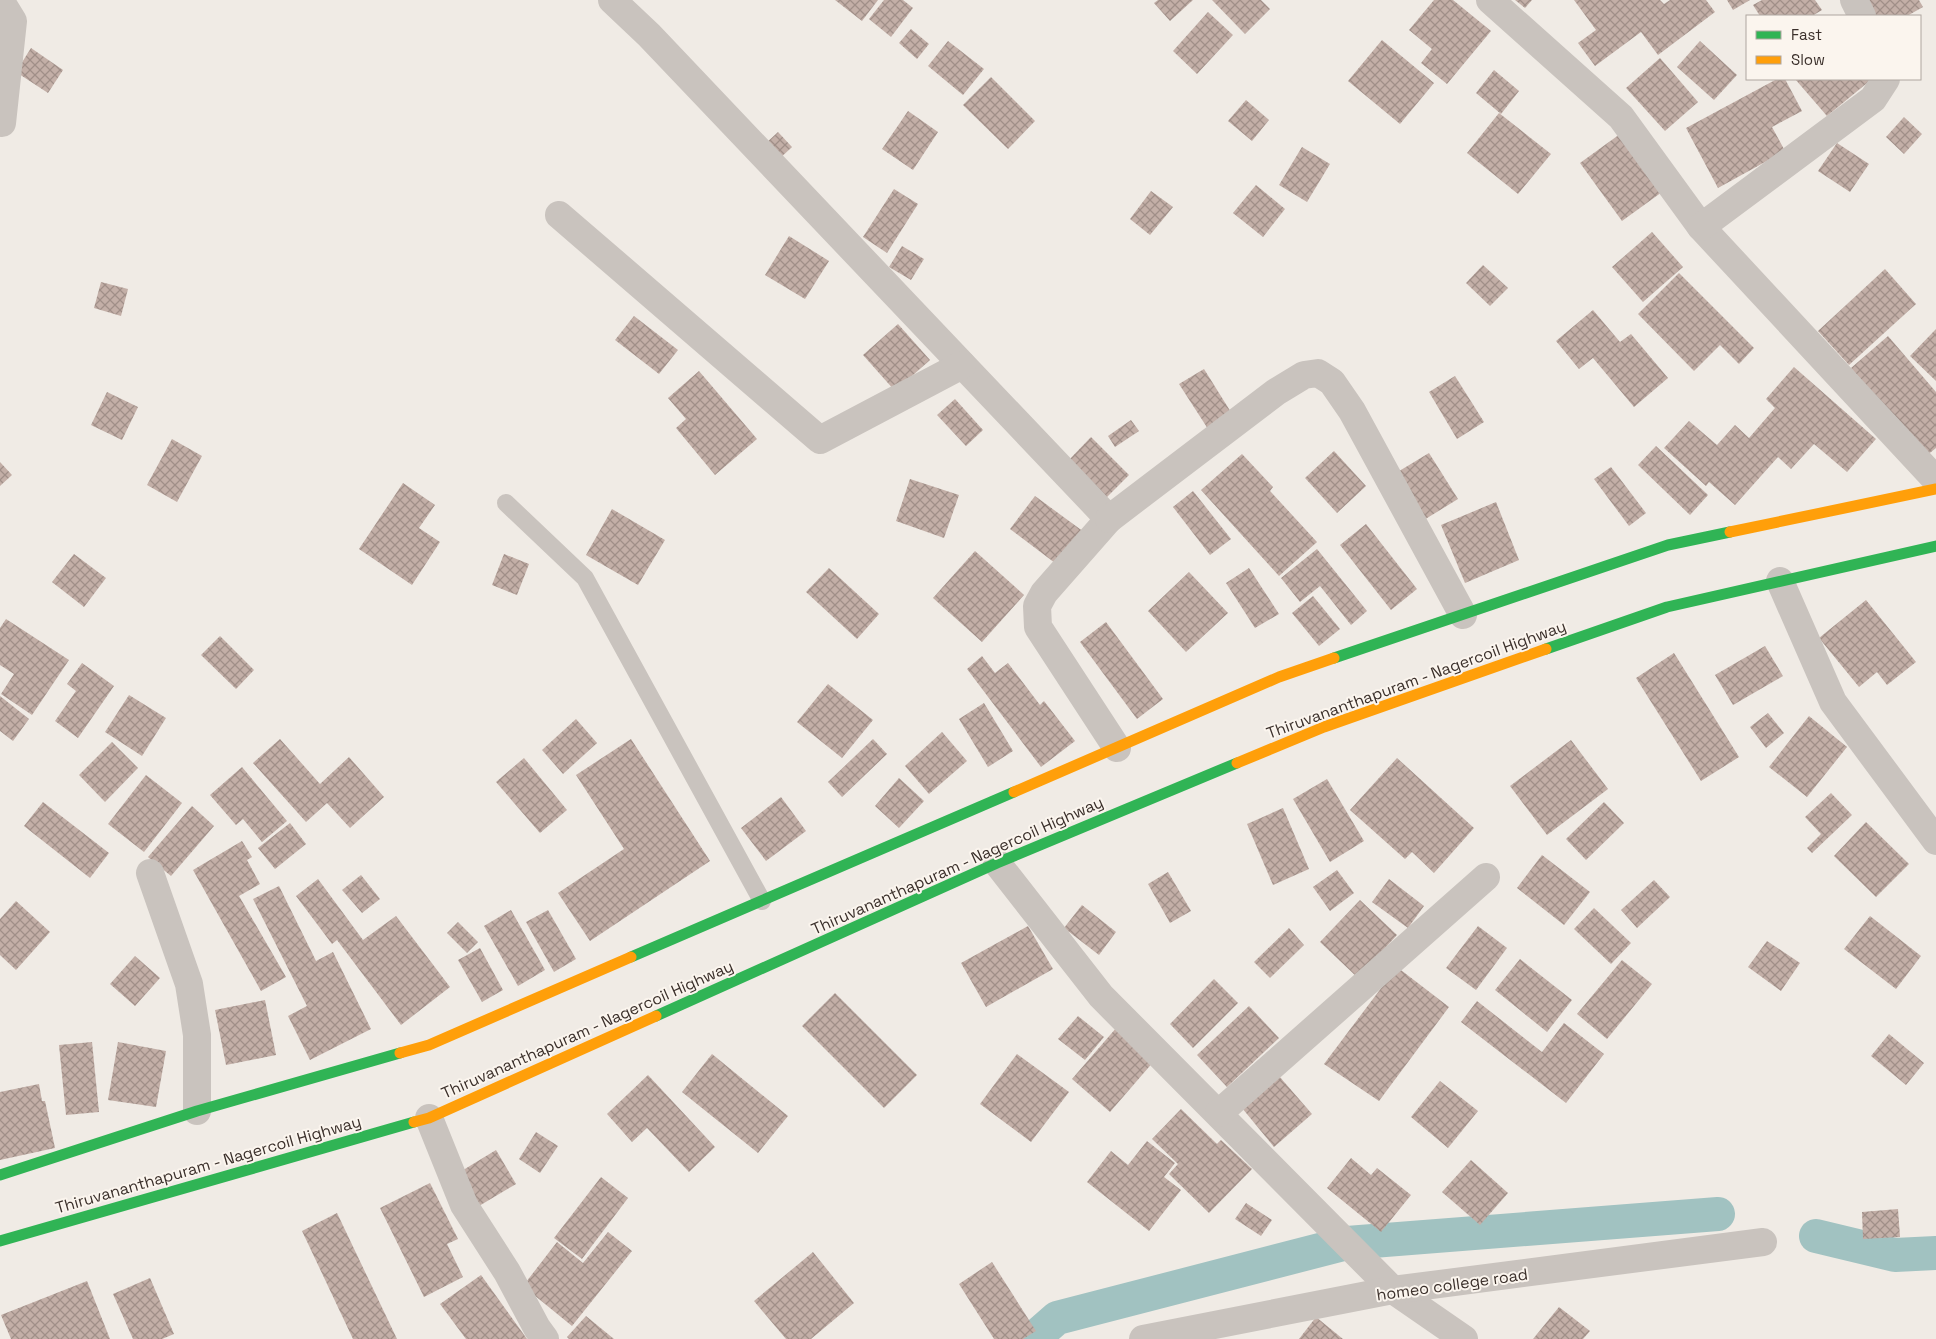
<svg xmlns="http://www.w3.org/2000/svg" width="1936" height="1339" font-family="'Space Grotesk',sans-serif">
<style>
.lines{fill:none;stroke-linecap:round;stroke-linejoin:round}
.canal{stroke:#a1c2c1;stroke-width:34}
.building{fill:url(#building-cross-hatch)}
.lane{stroke:#c9c3be;stroke-width:18}
.street{stroke:#c9c3be;stroke-width:28}
.fast{stroke:#30b455;stroke-width:11}
.slow{stroke:#ff9f0a;stroke-width:11}
.labels{text-anchor:middle;stroke-width:4;stroke-linejoin:round;paint-order:stroke}
.street-label{font-size:16px;fill:#3b302b;stroke:#fbf5ee}
</style>
<defs>
<pattern id="building-cross-hatch" width="8" height="8" patternUnits="userSpaceOnUse" patternTransform="scale(1.25)"><rect width="8" height="8" fill="#c3afa7"/><path d="M0 0l8 8M0 8l8-8" fill="none" stroke="#a08f88"/></pattern>
</defs>
<rect width="100%" height="100%" fill="#f0ebe5"/>
<g class="lines">
<g class="canal">
<path d="M1816,1236l79,19 41,-2"/>
<path d="M1033,1339l24,-21 290,-75 371,-29"/>
</g>
</g>
<g class="building">
<path d="M835,0h43l-16,21z"/>
<path d="M884,0h19l10,8 -22,29 -22,-18z"/>
<path d="M1158,0h35l-23,21 -16,-18z"/>
<path d="M1212,0h49l9,9 -25,25z"/>
<path d="M1434,0h19l38,31 -44,53 -26,-21 11,-14 -23,-19z"/>
<path d="M1515,0h17l-7,8z"/>
<path d="M1574,0h86l4,4 6,-4h36l9,12 -57,43 -17,-23 -46,34 -17,-23 18,-13z"/>
<path d="M1727,0h23l-17,10z"/>
<path d="M1762,0h53l7,10 -10,6h-52l-7,-11z"/>
<path d="M1861,0h58l4,7 -16,9h-37z"/>
<path d="M1208,12l25,23 -36,39 -24,-23z"/>
<path d="M911,29l18,15 -12,15 -18,-16z"/>
<path d="M1382,40l52,43 -34,41 -52,-43z"/>
<path d="M948,41l36,28 -21,26 -35,-29z"/>
<path d="M1700,41l37,34 -23,25 -37,-33z"/>
<path d="M31,48l32,22 -15,23 -32,-21z"/>
<path d="M1660,58l38,44 -33,29 -39,-43z"/>
<path d="M1494,70l25,21 -18,23 -25,-21z"/>
<path d="M991,77l44,44 -27,28 -45,-44z"/>
<path d="M1777,79h8l17,32 -30,16 13,24 -67,37 -32,-60z"/>
<path d="M1795,79h77l-45,37z"/>
<path d="M1246,100l23,20 -17,21 -24,-20z"/>
<path d="M908,111l30,21 -25,38 -31,-21z"/>
<path d="M1499,113l52,41 -33,40 -51,-41z"/>
<path d="M1904,117l18,17 -18,20 -18,-17z"/>
<path d="M778,132l14,15 -14,13 -14,-15z"/>
<path d="M1620,134l42,58 -40,29 -42,-58z"/>
<path d="M1837,143l32,21 -19,28 -32,-21z"/>
<path d="M1302,147l28,17 -23,38 -28,-17z"/>
<path d="M1256,185l29,24 -22,28 -30,-24z"/>
<path d="M894,189l24,15 -31,49 -24,-16z"/>
<path d="M1151,191l22,16 -23,28 -20,-16z"/>
<path d="M1652,232l31,35 -40,35 -31,-35z"/>
<path d="M789,236l40,25 -24,38 -40,-24z"/>
<path d="M902,246l22,13 -13,21 -22,-13z"/>
<path d="M1483,265l25,23 -18,18 -24,-23z"/>
<path d="M1885,269l31,35 -67,61 -31,-34z"/>
<path d="M1679,273l75,75 -15,16 -19,-19 -26,26 -56,-57z"/>
<path d="M101,282l27,7 -7,27 -27,-8z"/>
<path d="M1593,310l27,32 11,-8 37,44 -34,29 -41,-49 -14,11 -23,-28z"/>
<path d="M634,316l44,34 -19,24 -44,-34z"/>
<path d="M898,324l32,36 -35,31 -32,-36z"/>
<path d="M1936,329v52l-26,-25z"/>
<path d="M1888,336l48,56v56l-10,8 -75,-88z"/>
<path d="M1794,367l82,72 -29,33 -33,-28 -23,25 -13,-12 -43,48 -26,-23 -3,4 -42,-38 25,-27 28,24 18,-20 14,13 26,-30 -9,-9z"/>
<path d="M1204,369l30,48 -24,15 -31,-48z"/>
<path d="M699,371l58,68 -42,36 -39,-47 10,-9 -18,-21z"/>
<path d="M1455,376l29,46 -27,17 -28,-47z"/>
<path d="M107,392l31,15 -16,33 -31,-15z"/>
<path d="M955,399l28,31 -17,16 -29,-31z"/>
<path d="M1131,420l8,11 -24,16 -7,-11z"/>
<path d="M1091,437l38,38 -25,25 -38,-37z"/>
<path d="M172,439l30,17 -25,46 -30,-17z"/>
<path d="M1656,446l52,49 -18,20 -52,-50z"/>
<path d="M1334,451l32,35 -29,27 -32,-35z"/>
<path d="M1429,453l29,46 -39,24 -28,-47z"/>
<path d="M1242,454l31,33 -3,4 47,51 -38,34 -78,-86z"/>
<path d="M0,462l12,13 -12,11z"/>
<path d="M1611,467l35,46 -17,13 -35,-47z"/>
<path d="M910,479l49,16 -15,43 -48,-17z"/>
<path d="M403,483l32,22 -16,23 21,14 -28,43 -53,-36z"/>
<path d="M1193,491l38,48 -21,16 -37,-48z"/>
<path d="M1035,496l49,36 -25,34 -49,-37z"/>
<path d="M1496,502l23,58 -54,23 -24,-58z"/>
<path d="M612,509l53,31 -27,45 -52,-30z"/>
<path d="M1366,524l51,65 -26,21 -51,-65z"/>
<path d="M1317,549l50,62 -16,14 -31,-39 -20,16 -19,-24z"/>
<path d="M975,551l49,44 -42,47 -49,-44z"/>
<path d="M74,554l32,24 -22,29 -32,-25z"/>
<path d="M504,554l25,10 -12,31 -25,-10z"/>
<path d="M829,568l50,46 -22,25 -51,-47z"/>
<path d="M1249,568l30,46 -24,14 -29,-45z"/>
<path d="M1189,572l39,41 -42,39 -38,-41z"/>
<path d="M1313,596l27,33 -21,17 -27,-33z"/>
<path d="M1866,600l50,62 -29,23 -10,-13 -18,15 -40,-49z"/>
<path d="M6,619l63,41 -37,55 -31,-21 13,-20 -14,-9v-37z"/>
<path d="M1106,622l57,77 -26,20 -57,-77z"/>
<path d="M220,636l34,34 -18,19 -35,-34z"/>
<path d="M1765,646l18,30 -50,29 -18,-30z"/>
<path d="M1674,653l65,104 -38,24 -65,-103z"/>
<path d="M982,656l13,17 13,-10 32,42 4,-4 31,40 -34,26 -74,-98z"/>
<path d="M82,663l32,23 -36,52 -23,-17 21,-30 -9,-7z"/>
<path d="M828,684l45,36 -31,38 -45,-36z"/>
<path d="M129,695l37,23 -24,38 -37,-24z"/>
<path d="M0,696l29,23 -16,22 -13,-10z"/>
<path d="M984,703l29,48 -25,16 -29,-48z"/>
<path d="M1768,713l16,20 -18,15 -16,-21z"/>
<path d="M1809,716l38,31 -40,50 -38,-30z"/>
<path d="M576,719l21,24 -34,31 -21,-24z"/>
<path d="M942,732l25,29 -38,33 -24,-28z"/>
<path d="M280,739l40,45 29,-27 35,40 -34,31 -23,-25 -21,19 -53,-59z"/>
<path d="M631,739l79,122 -120,80 -32,-48 66,-44 -48,-74z"/>
<path d="M873,739l14,15 -45,43 -14,-15z"/>
<path d="M1571,740l37,49 -61,46 -37,-49z"/>
<path d="M112,742l26,26 -33,34 -26,-27z"/>
<path d="M524,758l43,52 -27,23 -44,-51z"/>
<path d="M1397,758l77,70 -40,45 -22,-21 -7,7 -55,-49z"/>
<path d="M242,767l45,54 -25,21 -19,-23 -7,6 -26,-30z"/>
<path d="M146,775l36,28 -38,49 -36,-28z"/>
<path d="M899,778l25,23 -25,27 -24,-22z"/>
<path d="M1327,779l37,62 -34,21 -37,-63z"/>
<path d="M1831,793l21,22 -40,38 -5,-5 14,-14 -16,-17z"/>
<path d="M781,797l25,34 -40,30 -25,-33z"/>
<path d="M43,802l66,51 -19,25 -66,-52z"/>
<path d="M1604,802l20,21 -38,37 -20,-21z"/>
<path d="M192,806l22,20 -43,50 -23,-19z"/>
<path d="M1283,808l26,61 -36,16 -26,-61z"/>
<path d="M1866,822l43,42 -33,33 -42,-41z"/>
<path d="M290,823l16,21 -31,25 -17,-21z"/>
<path d="M242,841l10,16 -5,3 13,24 -21,12 47,81 -25,14 -68,-121z"/>
<path d="M1542,855l48,37 -26,33 -47,-37z"/>
<path d="M1337,870l17,23 -24,18 -17,-24z"/>
<path d="M1168,872l23,39 -21,12 -22,-39z"/>
<path d="M361,875l19,24 -18,14 -20,-23z"/>
<path d="M318,879l45,61 33,-24 54,71 -49,38 -64,-85 -5,4 -36,-48z"/>
<path d="M1389,879l35,27 -16,22 -36,-26z"/>
<path d="M1654,880l16,17 -33,31 -16,-18z"/>
<path d="M279,886l37,75 17,-9 38,77 -61,31 -22,-44 19,-10 -54,-107z"/>
<path d="M1360,900l37,35 -39,43 -38,-36z"/>
<path d="M16,901l34,31 -34,38 -16,-15v-36z"/>
<path d="M1082,905l34,27 -17,23 -35,-27z"/>
<path d="M1594,908l37,35 -20,21 -37,-35z"/>
<path d="M511,910l34,60 -27,16 -34,-60z"/>
<path d="M548,910l28,49 -22,13 -28,-50z"/>
<path d="M1870,916l51,40 -25,33 -52,-40z"/>
<path d="M458,922l20,20 -11,11 -20,-20z"/>
<path d="M1028,926l25,43 -67,38 -25,-44z"/>
<path d="M1478,926l29,22 -31,42 -30,-22z"/>
<path d="M1289,928l15,17 -34,33 -16,-16z"/>
<path d="M1767,941l33,22 -19,28 -33,-24z"/>
<path d="M480,948l23,42 -21,12 -24,-42z"/>
<path d="M135,956l25,22 -25,28 -25,-22z"/>
<path d="M1520,959l52,41 -25,32 -52,-42z"/>
<path d="M1622,960l30,24 -45,55 -30,-25z"/>
<path d="M1397,967l52,40 -70,94 -55,-37z"/>
<path d="M1214,979l24,24 -45,45 -23,-24z"/>
<path d="M835,993l82,82 -33,33 -82,-82z"/>
<path d="M265,1000l11,55 -50,10 -11,-55z"/>
<path d="M1477,1001l65,51 22,-29 40,31 -38,49 -105,-81z"/>
<path d="M1249,1006l30,32 -52,49 -30,-32z"/>
<path d="M1078,1016l26,21 -19,23 -27,-21z"/>
<path d="M1117,1027l38,33 -45,52 -38,-33z"/>
<path d="M1889,1034l35,29 -18,22 -35,-29z"/>
<path d="M92,1042l7,70 -33,3 -7,-70z"/>
<path d="M118,1042l48,9 -10,56 -48,-7z"/>
<path d="M712,1054l76,62 -30,37 -76,-61z"/>
<path d="M1017,1054l52,38 -38,50 -51,-38z"/>
<path d="M648,1075l67,72 -26,25 -42,-44 -15,14 -25,-28z"/>
<path d="M1279,1076l33,38 -38,33 -32,-39z"/>
<path d="M1440,1081l38,30 -30,37 -37,-31z"/>
<path d="M39,1084l3,17h3l10,47 -55,12v-68z"/>
<path d="M1181,1109l36,35 4,-4 31,29 -43,44 -40,-39 9,-10 -26,-25z"/>
<path d="M536,1132l22,14 -18,27 -21,-14z"/>
<path d="M1147,1141l28,22 -11,14 17,13 -32,41 -62,-49 24,-31 17,14z"/>
<path d="M496,1150l20,34 -42,25 -19,-34z"/>
<path d="M1351,1158l20,17 6,-7 34,27 -30,37 -54,-44z"/>
<path d="M1471,1160l37,33 -28,32 -38,-33z"/>
<path d="M601,1177l27,21 -46,61 -28,-21z"/>
<path d="M430,1183l28,56 -11,5 16,33 -39,20 -44,-89z"/>
<path d="M1246,1203l26,17 -11,16 -26,-17z"/>
<path d="M1898,1209l2,28 -37,2 -1,-27z"/>
<path d="M337,1213l60,126h-44l-51,-108z"/>
<path d="M608,1232l24,19 -60,75 -49,-40 34,-44 26,21z"/>
<path d="M813,1252l41,51 -43,36h-25l-32,-38z"/>
<path d="M992,1262l44,69 -13,8h-29l-35,-55z"/>
<path d="M481,1275l46,64h-61l-26,-35z"/>
<path d="M150,1278l24,56 -12,5h-29l-20,-45z"/>
<path d="M87,1281l23,58h-99l-10,-24z"/>
<path d="M1559,1307l31,24 -7,8h-50z"/>
<path d="M586,1316l28,23h-45l-2,-2z"/>
<path d="M1316,1317l27,22h-44z"/>
</g>
<g class="lines">
<path class="lane" d="M506,503l79,75 177,323"/>
<g class="street">
<path d="M0,0l13,21 -11,102"/>
<path d="M612,0l37,35 460,484 -65,74 -7,13 1,21 79,121"/>
<path d="M1490,0l131,117 80,110 235,253"/>
<path d="M1854,0l8,16"/>
<path d="M559,215l261,225 142,-75"/>
<path d="M1701,227l172,-128 13,-20"/>
<path d="M1109,519l167,-127 28,-17 14,-2 14,9 20,29 111,204"/>
<path d="M1780,581l53,121 103,139"/>
<path d="M997,863l104,133 292,294 71,49"/>
<path d="M150,873l39,111 8,51v76"/>
<path d="M1219,1113l267,-236"/>
<path d="M429,1118l35,87 43,67 30,56 8,11"/>
<path d="M1143,1339l250,-49 370,-48"/>
</g>
<g class="fast">
<path d="M1546,649l121,-42 269,-61"/>
<path d="M1334,658l334,-113 62,-13"/>
<path d="M631,957l383,-165"/>
<path d="M656,1016l341,-153 240,-100"/>
<path d="M0,1175l197,-64 203,-58"/>
<path d="M0,1241l414,-119"/>
</g>
<g class="slow">
<path d="M1730,532l206,-43"/>
<path d="M1237,763l87,-36 222,-78"/>
<path d="M1014,792l265,-115 55,-19"/>
<path d="M400,1053l29,-8 202,-88"/>
<path d="M414,1122l15,-4 227,-102"/>
</g>
</g>
<g class="labels">
<g class="street-label">
<text transform="translate(1416 679) rotate(-20)" y="6">Thiruvananthapuram - Nagercoil Highway</text>
<text transform="translate(957 865) rotate(-24)" y="6">Thiruvananthapuram - Nagercoil Highway</text>
<text transform="translate(587 1029) rotate(-24)" y="6">Thiruvananthapuram - Nagercoil Highway</text>
<text transform="translate(208 1164) rotate(-16)" y="6">Thiruvananthapuram - Nagercoil Highway</text>
<text transform="translate(1452 1284) rotate(-8)" y="6">homeo college road</text>
</g>
</g>
<rect x="1746" y="15" width="175" height="65" fill="#fbf5ee" stroke="#aea6a0"/>
<rect x="1756" y="31" width="25" height="8" fill="#30b455" stroke="#aea6a0"/>
<text x="1791" y="40" font-size="15" fill="#3b302b">Fast</text>
<rect x="1756" y="56" width="25" height="8" fill="#ff9f0a" stroke="#aea6a0"/>
<text x="1791" y="65" font-size="15" fill="#3b302b">Slow</text>
</svg>
